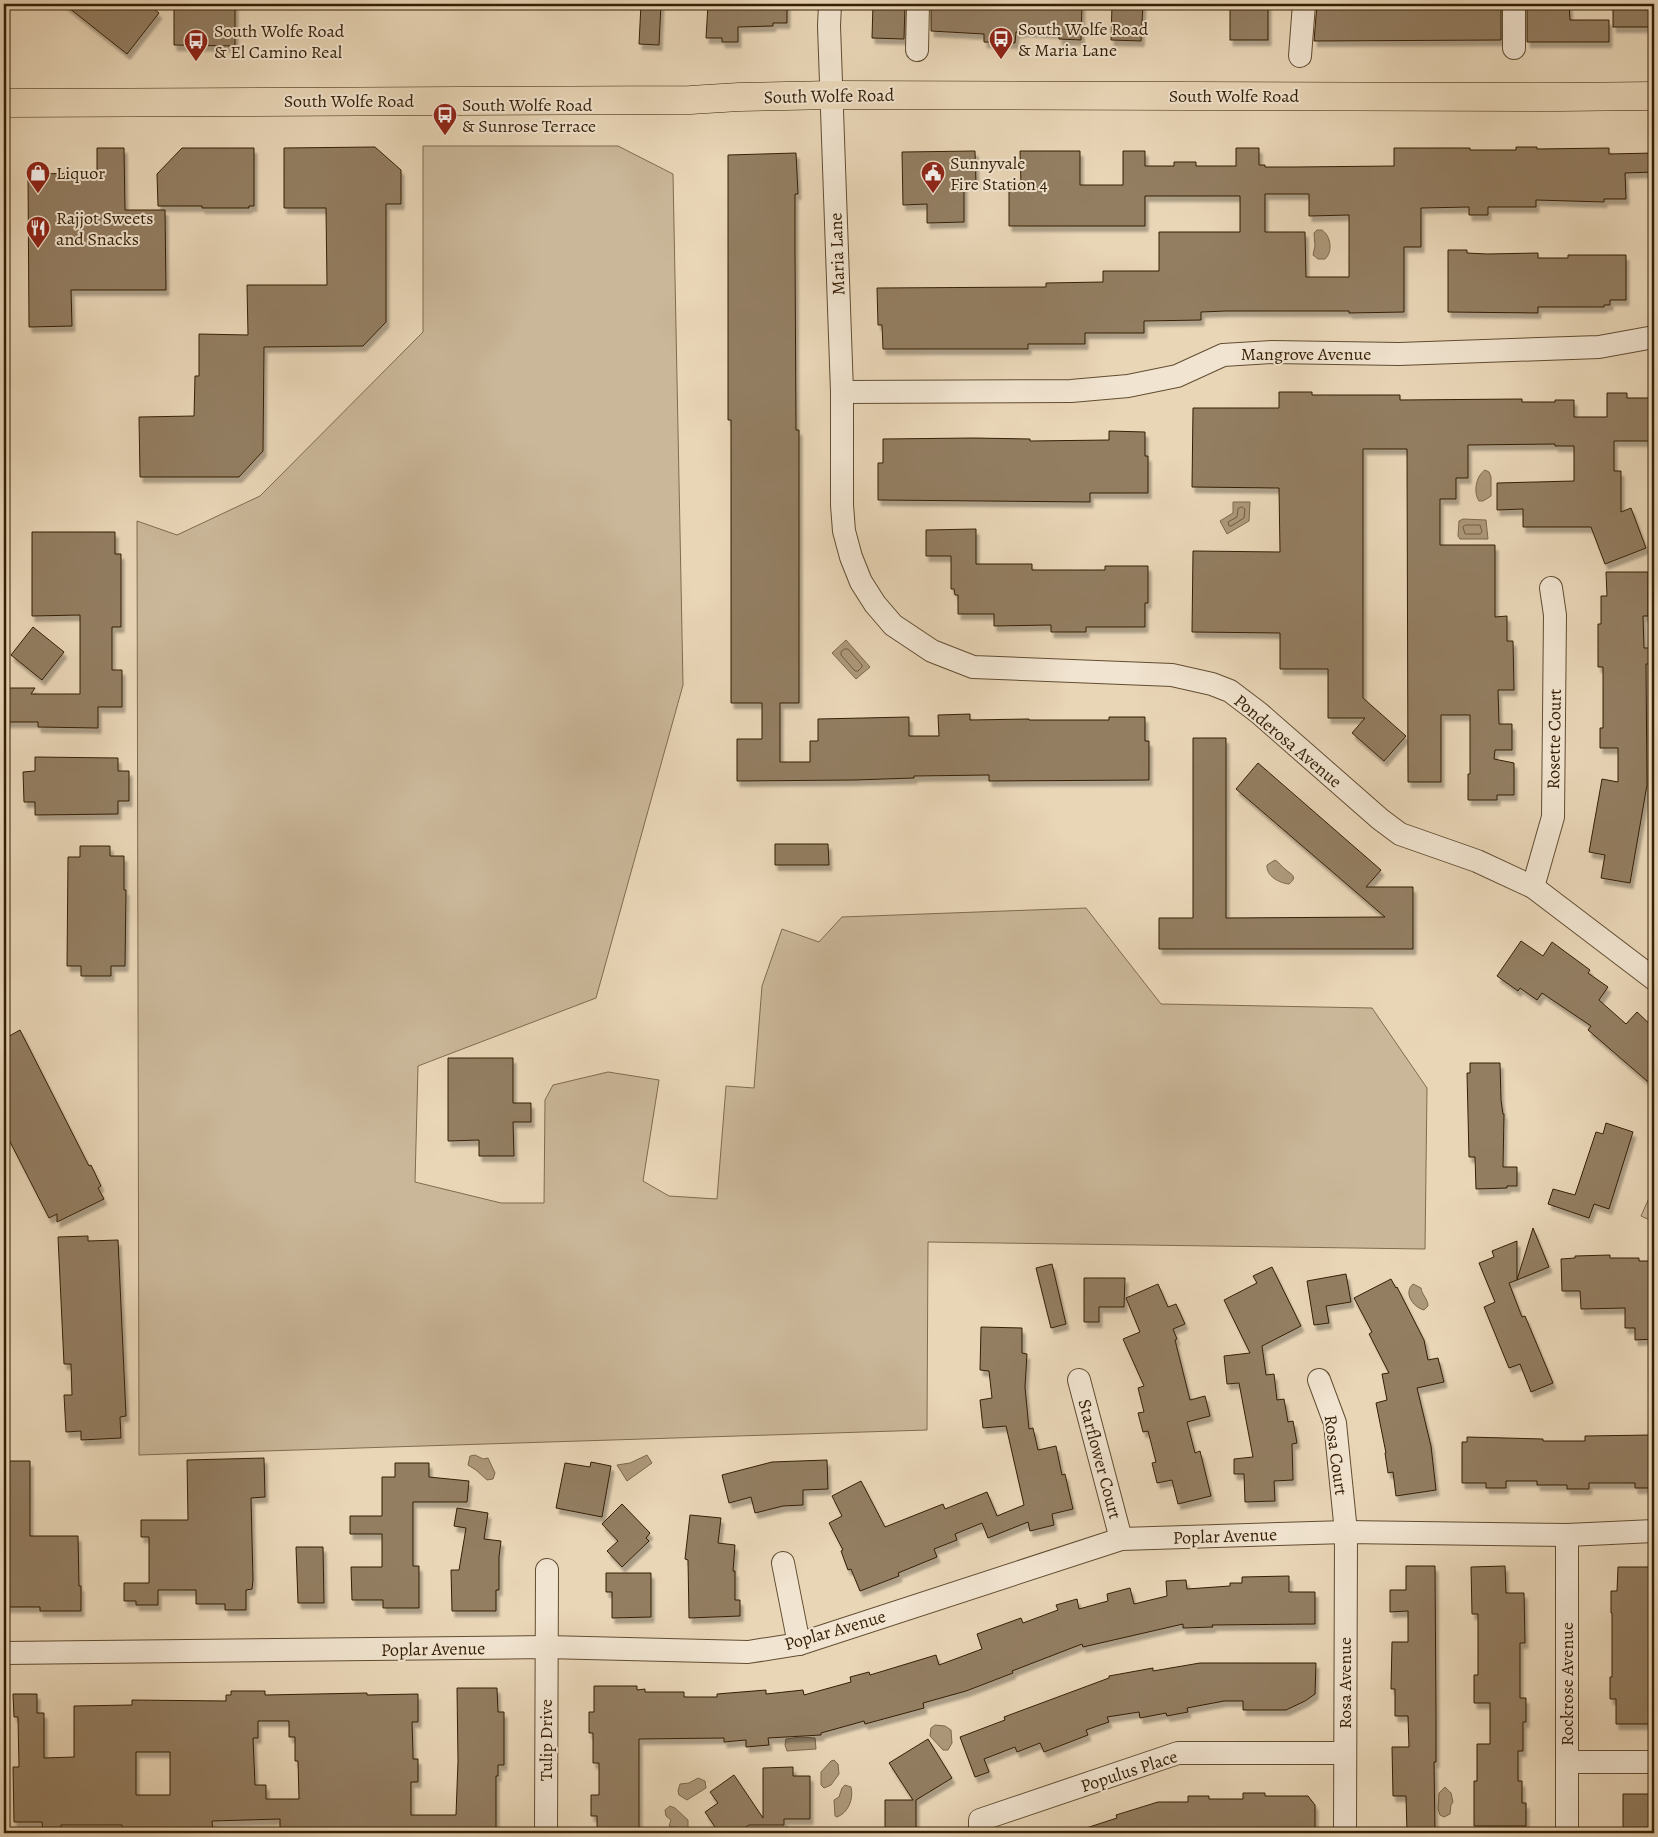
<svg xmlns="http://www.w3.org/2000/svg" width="1658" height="1837" font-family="Alegreya,serif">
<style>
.green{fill:#cab799;stroke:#806b4f}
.water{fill:#ac987a;stroke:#7c684b}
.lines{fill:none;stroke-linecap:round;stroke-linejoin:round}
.shore{stroke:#705c40;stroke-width:1}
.building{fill:#937e62;stroke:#351f05;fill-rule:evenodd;filter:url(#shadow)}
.minor-casing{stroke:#624d32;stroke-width:24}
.major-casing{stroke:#351f05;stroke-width:29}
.minor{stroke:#f1e4d0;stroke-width:22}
.major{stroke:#e9d6b7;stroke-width:28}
.labels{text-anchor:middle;stroke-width:4;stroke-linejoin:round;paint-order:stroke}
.poi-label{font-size:18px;fill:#351f05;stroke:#f1e4d0;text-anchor:start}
.street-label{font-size:18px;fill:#351f05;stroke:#f1e4d0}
</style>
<defs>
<filter id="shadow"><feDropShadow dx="3" dy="5.5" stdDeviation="1" flood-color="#0004"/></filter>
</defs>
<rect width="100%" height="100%" fill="#e9d6b7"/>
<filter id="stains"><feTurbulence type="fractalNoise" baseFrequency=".004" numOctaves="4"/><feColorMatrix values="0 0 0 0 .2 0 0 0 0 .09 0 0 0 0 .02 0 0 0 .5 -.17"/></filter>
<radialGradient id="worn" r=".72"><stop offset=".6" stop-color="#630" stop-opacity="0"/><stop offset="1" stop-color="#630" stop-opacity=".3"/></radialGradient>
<g class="green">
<path d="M423,146h195l55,28 10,511 -87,313 -178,68 -3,116 86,21h43l1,-103 8,-15 55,-13 51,8 -16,101 26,15 48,3 9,-113 28,2 8,-102 20,-57 37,13 23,-25 244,-9 75,96 211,4 55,80 -2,161 -497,-7 -1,188 -788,25 -2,-934 40,14 83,-39 163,-164z"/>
<path d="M1654,1187v35l-13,-6z"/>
</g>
<g class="water">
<path d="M1317,230h5c9,6 11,22 3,29h-7l-5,-4 2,-9 -1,-13z"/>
<path d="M1485,470l4,2 2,5v19l-8,5h-4c-6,-9 -3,-25 6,-31z"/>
<path d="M1233,502h17l-1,19 -22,13 -7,-13 13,-8z"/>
<path d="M1463,519l23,1 2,19h-28l-2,-3 1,-15z"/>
<path d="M846,640l24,27 -14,12 -24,-26z"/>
<path d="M1275,860c5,3 6,6 10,9 5,5 14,7 4,15 -10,-1 -23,-8 -22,-19z"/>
<path d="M1413,1284l8,4c1,7 7,11 7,18l-4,4c-11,-3 -21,-17 -11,-26z"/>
<path d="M475,1455l8,4 5,-1 7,15 -2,6 -6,1 -11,-10 -8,-5 2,-9z"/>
<path d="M647,1455l5,8 -25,18 -10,-16 13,-2z"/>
<path d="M935,1725l10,1 6,4 1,13 -4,7h-5l-13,-14 1,-8z"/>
<path d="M801,1737l14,1 1,11 -29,2 -2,-6 1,-6z"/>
<path d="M834,1760l4,4 1,10 -8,11 -7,3 -3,-3v-13l10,-11z"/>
<path d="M698,1778l7,3 1,7 -19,12 -8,-5 -1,-4 2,-7 9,-1z"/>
<path d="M845,1785l6,2c3,12 -3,26 -14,30l-2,-1 -1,-16 5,-3 3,-9z"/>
<path d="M1445,1787l6,6 2,9 -2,3 -1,9 -6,3 -4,-2 -2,-6 1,-16z"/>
<path d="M670,1806l5,2 13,12v7l-6,2 -13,-3 2,-6 -5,-4 -1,-6z"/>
</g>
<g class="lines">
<g class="shore">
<path d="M1242,507l3,2 -1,9 -13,8h-2l-1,-4 9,-5 1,-8z"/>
<path d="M1466,525h14l2,7 -2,2h-15l-2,-7z"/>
<path d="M845,649h3l14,16v2l-4,4h-3l-14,-16v-3z"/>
</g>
</g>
<g class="building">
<path d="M64,4h84l11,9 -32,41z"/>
<path d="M174,4h61v42l-61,-1z"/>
<path d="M641,4h20l-2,41 -20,-1z"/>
<path d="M708,4h79v19h-14v3l-35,1v15h-16v-4h-16z"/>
<path d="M873,4h32l-1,35 -32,-1z"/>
<path d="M931,4h151l-1,36 -22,-1v-6l-37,-2v1h-6l-1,11 -31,-1v-8l-53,-3z"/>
<path d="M1112,4h31l-2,37 -30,-1z"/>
<rect x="1230" y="4" width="38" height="36"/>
<path d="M1317,4h184v36l-187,1z"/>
<path d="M1527,4h42l1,16h39v22h-82z"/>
<rect x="1613" y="4" width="41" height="23"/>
<path d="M375,147l26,23v34h-15v118l-23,24 -99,1 -1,104 -24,26h-99l-1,-60 55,-1 1,-40h4v-42l49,1 -1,-50h80l-1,-77h-42v-60z"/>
<path d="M1516,147h21v2l72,-1v6l45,-1v19l-29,1 1,26h-22v3l-68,-2v7h-48v8h-19v-8l-48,1v39h-17v65l-55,1v-2h-123l-25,1v8l-57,1v12h-59v11h-57v5h-145l-1,-24h-4l-1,-37 169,-1v-4l57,-1v-11h56v-39h81v-36h-95v30h-136v-41h12l-1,-34h60v34h43v-34h22v15h29v-4h22v4h40v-18h23v17h6v2h30l99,-1v-18h76v2h46zM1265,194h44v22l40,-1v62h-43l-1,-45h-40z"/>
<path d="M97,148h27l1,62h40l1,80h-95l1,36 -43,1 -1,-153 69,-1z"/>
<path d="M182,148h72v58h-5v2h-47v-2h-44l-1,-32z"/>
<path d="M975,151l1,33h-12v38l-37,1v-19l-24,1 -1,-53z"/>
<path d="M796,153l2,41h-3v56l1,180h3v273h-19v59h30v-21h8v-22l91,-2v19h30l-1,-21 32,-1v6l59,-1v1h80v-3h36v24h4v39l-160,1v-6l-75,1v2l-59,2 -118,1v-42h25v-36h-31v-283h-3v-265z"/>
<path d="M1448,250h19v3l20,1 51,-1v5h30v-3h58v45h-16v5h-6v2h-66v6l-90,-1z"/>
<path d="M1279,392h33v3h88v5l122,-1v3h33v-2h19v17h33v-24h20v5h26v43h-39v30h7v41l10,-4 15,40 -41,16 -14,-37h-68v-18l-26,1v-27l77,-2v-35h-19v-2l-87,1v33h-12v21h-16v46h55v72l12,-1v25h6l1,49h-16l1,34h13v26h-17l-1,9 20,4v32h-17v5h-29v-26h2v-59h-29v67h-33l-1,-333h-44v249l43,38 -22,25 -32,-28 13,-15h-37v-49h-48v-36l-88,-1 1,-81 87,1 -1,-64 -87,-1 1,-79h86z"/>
<path d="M1109,431l36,1v24h3v37h-58v9l-212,-2v-37h5v-24l91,-1 56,1v2l79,-1z"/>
<path d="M976,529v35h56v6h73v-4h43v37h-3v24h-59v5h-35v-7l-57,1v-12h-36v-19h-3l-1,-6h-3v-33h-25v-26z"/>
<path d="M32,532h83v22h6v73h-9v43h10v37h-24v21l-60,-1v-5h-34v-34h31l-4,6h49v-79l-48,1z"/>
<path d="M1606,572h42v44h-5l1,32h10v16h-8l1,121 -17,98 -29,-5 4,-23 -16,-3 13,-73 16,3v-34h-18v-20h3v-61h-5v-43h3v-28h6z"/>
<path d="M33,627l31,25 -22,28 -31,-25z"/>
<path d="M1193,738h33v180l159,-1 -149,-128 22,-26 123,107 -15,17h47v62h-254v-31h34z"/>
<path d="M35,757l83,1v13h11v30h-11v13l-83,1v-13h-11l-1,-30 12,-1z"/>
<path d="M775,844h53l1,21h-54z"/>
<path d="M80,846h30v10h14v34h2l-1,76h-14v10h-30v-10h-14l1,-109h12z"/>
<path d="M1521,941l22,15 9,-14 38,28 -2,3 20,14 -9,13 27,24 11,-12 17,16v59l-66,-57 3,-4 -49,-33 -5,7 -17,-12 -2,3 -21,-15z"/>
<path d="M20,1030l69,136 2,-1 10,21 -3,2 6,11 -47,23v-8l-8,4 -45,-88v-91z"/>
<path d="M448,1058h65v45h18v19h-18l1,34h-35v-16l-31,1z"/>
<path d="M1470,1063h30l1,37 2,14h1l-1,53h14v19h-10v2l-31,1 -1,-32h-6l-2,-84h3z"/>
<path d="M1606,1123l27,9 -24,77 -15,-5 -5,14 -41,-14 5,-15 22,6 21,-63 7,2z"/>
<path d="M1533,1228l16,39 -32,13z"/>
<path d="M88,1236v5l30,-1 8,176 -6,1 1,21 -40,2v-9l-15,1 -2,-37h8l-1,-31h-7l-6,-127z"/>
<path d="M1517,1241v39l-8,3 13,34 3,-1 28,67 -22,9 -11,-28 -11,4 -25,-61 11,-5 -16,-39 15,-6 -2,-6z"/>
<path d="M1610,1255v3h29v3h14l1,78 -19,1v-12h-10v-20l-44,1 -1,-18h-18l-1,-32 14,-1v-2z"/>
<path d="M1052,1264l14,60 -15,4 -15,-60z"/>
<path d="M1272,1267l29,59 -39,20 4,29 8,-1 3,26 7,-1 4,23 5,-1 4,22 -5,1 1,36 -19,1 1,20 -30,1 -1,-28h-10v-15l19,-2 -14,-74 -12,1 -3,-28 26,-3 -26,-53 33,-17 -4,-7z"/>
<path d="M1346,1274l5,28 -25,4 3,17 -15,2 -7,-44z"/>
<path d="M1084,1278h41l-1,29h-25v15h-15z"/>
<path d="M1391,1279l5,9 1,-1 27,53 4,20 10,-2 6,24 -27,6 14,58 5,44 -40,6 -3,-24 -5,1 -3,-20h1l-10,-50 11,-3 -5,-26 7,-1 -20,-39 3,-2 -18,-34z"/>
<path d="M1158,1284l10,23 8,-3 9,20 -12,5 4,10 -2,1 15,60 15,-4 5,20 -23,6 8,31 5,-2 11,45 -33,8 -6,-24 -15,3 -5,-20 4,-1 -8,-31 -5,1 -5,-19 6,-1 -6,-24 6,-2 -21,-47 17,-7 -14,-34z"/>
<path d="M981,1327l41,1v25l5,1 -2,33 4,42 4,-1 5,22 18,-4 6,29 3,-1 8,35 -21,5 2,11 -24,6 -2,-9 -40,16 -6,-15 -27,11 2,6 -23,9 3,8 -39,16 1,3 -39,15 -9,-22 -3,1 -7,-19 2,-1 -14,-27 13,-7 -10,-20 29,-15 24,46 58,-23 2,5 42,-17 10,24 27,-11 -18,-79 -23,2 -3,-28 12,-2 -3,-27 -9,-1z"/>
<path d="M1652,1435v19h2v34h-19v-5h-46v6h-22v-4h-30v-4h-31v7h-20v-5h-24v-41h5v-5l76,2v2h42v-5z"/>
<path d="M264,1458l1,39 -14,1 2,82 -1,9 -6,1v20h-21v-6h-29v-14h-38v15h-22v-4h-12v-18h25v-46h-8v-17h47l-1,-60z"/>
<path d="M827,1460l1,29 -25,1v15l-20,1 -28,7 -4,-16 -22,6 -7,-28 50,-13z"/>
<path d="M4,1461h26v75h48l1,50h2v25h-41v-4h-36z"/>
<path d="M591,1462l20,4 -9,51 -46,-9 9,-45 25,4z"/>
<path d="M395,1463h34v14l40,4 -2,21h-54v64h6v42h-36v-8h-31l-1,-33h31v-33h-32v-18h32v-39h13z"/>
<path d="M622,1504l28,29 -4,5 3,3 -27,26 -15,-16 11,-10 -16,-17z"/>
<path d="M457,1508l31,5 -4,26 17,2 -2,16v33h-3v21h-44l-1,-41h8l7,-42 -12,-2z"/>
<path d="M690,1515l31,3 -3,25 17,2 -2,26h2v29h5v16l-51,2 -1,-58 -3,-1z"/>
<path d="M296,1547h27l1,56h-26z"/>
<path d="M1406,1566h29l1,150v46h-2l1,71h-28l-1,-37h-13l-1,-49h17l-1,-31h-13v-27h-4l1,-47h16v-31l-18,1v-22h16z"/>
<path d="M1505,1566l1,27h18l1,50h-5v55h6v24h-3v29h-5v30h4v22h4v23h-52v-45h3v-37h13v-41h-16v-28h4v-61h-6l-1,-47z"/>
<path d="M1618,1567h36v83h-5v42h5v32h-38v-25h-6v-22h2v-64h-1v-22h6z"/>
<path d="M606,1573h45v44l-39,1v-26h-6z"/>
<path d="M1289,1576v16h26v32l-103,1 1,2 -30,1v-4l-100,23 -1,-3 -70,27 1,2 -47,18 -43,12 1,5 -59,16 -1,-3 -43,12v2l-53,3 1,7 -23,2v-7l-22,2v-4l-85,1v94h-42v-17h-6v-21h8v-32h-6v-30h-4v-21h5v-26h43v4l8,-1v3h39v5h33v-3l49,-4v4l37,-4 1,5 47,-13 -1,-5 19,-5 1,3 66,-20 3,10 43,-16 -5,-15 44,-16 2,5 35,-13 -2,-5 21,-6 2,10 29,-8 -1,-7 23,-6 4,16 33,-8 -1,-15 20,-1 1,9 43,-3v-3h12v-6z"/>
<path d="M1200,1663h116l-1,31 -10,7 -19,9h-43v-9h-19l-37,7 1,4 -21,4 -1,-3 -26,5 -1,-6 -32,5 2,5 -23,8 2,5 -44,17 -4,-9 -23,9 -2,-5 -31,12 5,13 -14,5 -15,-40 45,-17 -1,-3 105,-39v-2l44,-8v3z"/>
<path d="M457,1688h40l1,24h6v53h-6v11h-2v57h-216v-14l-68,2 1,12h-91v-8h-61v8h-18l-1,-11h-28l-1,-55h6l-1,-50h-4l-1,-23h24v19h7v45l30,-1v-51l58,-1v-5l94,1v-6h5v-4h34v4l102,-2v2l51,-1v28h-6l1,32v5h5v23h-7v33h45l2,-54zM258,1721h31v16h6v24h3l1,38h-33v-14h-11l-2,-47h5zM136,1752h34v43h-34z"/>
<path d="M928,1739l24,39 -36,22v33h-31v-33h28l-24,-37z"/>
<path d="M793,1767v9h17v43h-26v6h-35l-11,8h-19l-14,-21 13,-9 -8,-11 24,-17 29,43v-50z"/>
<path d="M1243,1793h22v3h43l7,9v28h-235v-3l37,-12 -1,-3 42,-13h30v-6h21v3h34z"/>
<path d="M1623,1794h31v30h-2v9h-29z"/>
</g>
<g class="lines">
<defs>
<g id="minor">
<path d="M830,4l-1,22 13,366v113l2,26 7,26 10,25 14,22 18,21 39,26 41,16 199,8 40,9 18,7 29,22 121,106 20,15 77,27 56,26 121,92"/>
<path d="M1514,4v44"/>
<path d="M917,50l1,-46"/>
<path d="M1300,56l4,-52"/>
<path d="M842,392l229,-1 57,-5 49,-10 46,-21 49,-3 127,2 200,-7 55,-10"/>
<path d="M1533,887l20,-70 2,-202 -4,-27"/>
<path d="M1079,1380l42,159"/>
<path d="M1319,1380l16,43 11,109 -1,301"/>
<path d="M1567,1535v298"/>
<path d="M783,1563l16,81"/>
<path d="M4,1653l542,-6 202,5 51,-8 322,-105 225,-7 221,3 87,-4"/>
<path d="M1567,1762h87"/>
<path d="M546,1833l1,-263"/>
<path d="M980,1833v-13l198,-67h166"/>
</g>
<path id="major" d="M4,103l686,-3 49,-3 94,-2 725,2 96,-1"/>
</defs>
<use href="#minor" class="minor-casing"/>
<use href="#major" class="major-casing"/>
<use href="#minor" class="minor"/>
<use href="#major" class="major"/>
</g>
<defs>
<symbol id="bus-pin" viewBox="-11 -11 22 30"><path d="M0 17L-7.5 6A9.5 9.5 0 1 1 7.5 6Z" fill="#8f2418" stroke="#f1e4d0"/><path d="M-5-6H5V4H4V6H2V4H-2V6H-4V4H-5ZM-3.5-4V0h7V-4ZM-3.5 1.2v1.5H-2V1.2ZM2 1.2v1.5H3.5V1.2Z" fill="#fff"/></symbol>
<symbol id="shop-pin" viewBox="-11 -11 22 30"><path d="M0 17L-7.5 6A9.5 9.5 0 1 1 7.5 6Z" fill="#8f2418" stroke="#f1e4d0"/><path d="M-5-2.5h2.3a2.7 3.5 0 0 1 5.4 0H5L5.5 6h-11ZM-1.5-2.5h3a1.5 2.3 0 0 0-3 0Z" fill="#fff"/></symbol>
<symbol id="civic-pin" viewBox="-11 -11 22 30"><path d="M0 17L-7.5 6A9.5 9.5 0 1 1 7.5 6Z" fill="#8f2418" stroke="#f1e4d0"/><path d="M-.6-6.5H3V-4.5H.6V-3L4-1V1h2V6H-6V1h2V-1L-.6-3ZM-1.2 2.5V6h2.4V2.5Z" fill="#fff"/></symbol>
<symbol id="restaurant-pin" viewBox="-11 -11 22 30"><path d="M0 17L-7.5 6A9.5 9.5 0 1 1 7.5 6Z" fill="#8f2418" stroke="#f1e4d0"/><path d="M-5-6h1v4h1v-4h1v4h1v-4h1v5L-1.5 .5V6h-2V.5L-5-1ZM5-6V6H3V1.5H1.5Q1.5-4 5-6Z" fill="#fff"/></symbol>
</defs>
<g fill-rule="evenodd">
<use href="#bus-pin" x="987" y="25" width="28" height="38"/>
<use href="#bus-pin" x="182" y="27" width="28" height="38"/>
<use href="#bus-pin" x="431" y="101" width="28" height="38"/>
<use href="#shop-pin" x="24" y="159" width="28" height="38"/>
<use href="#civic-pin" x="919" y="159" width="28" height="38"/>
<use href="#restaurant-pin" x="24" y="214" width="28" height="38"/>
</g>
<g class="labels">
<g class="poi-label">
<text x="1018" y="35">South Wolfe Road<tspan x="1018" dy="21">&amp; Maria Lane</tspan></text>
<text x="214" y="37">South Wolfe Road<tspan x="214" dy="21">&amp; El Camino Real</tspan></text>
<text x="462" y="111">South Wolfe Road<tspan x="462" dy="21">&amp; Sunrose Terrace</tspan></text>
<text x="950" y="169">Sunnyvale<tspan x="950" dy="21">Fire Station 4</tspan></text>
<text x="56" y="179">Liquor</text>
<text x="56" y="224">Rajjot Sweets<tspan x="56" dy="21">and Snacks</tspan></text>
</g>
<g class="street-label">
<text transform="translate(829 96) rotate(-1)" y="6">South Wolfe Road</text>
<text x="1234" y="102">South Wolfe Road</text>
<text x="349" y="107">South Wolfe Road</text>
<text transform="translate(837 254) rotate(-92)" y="6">Maria Lane</text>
<text x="1306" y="360">Mangrove Avenue</text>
<text transform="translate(1554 739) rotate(-89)" y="6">Rosette Court</text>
<text transform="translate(1288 741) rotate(40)" y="6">Ponderosa Avenue</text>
<text transform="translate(1336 1455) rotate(82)" y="6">Rosa Court</text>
<text transform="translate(1100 1459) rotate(75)" y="6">Starflower Court</text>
<text transform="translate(1225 1536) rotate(-2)" y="6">Poplar Avenue</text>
<text transform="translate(835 1630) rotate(-16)" y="6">Poplar Avenue</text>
<text transform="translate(433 1649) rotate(-1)" y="6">Poplar Avenue</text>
<text transform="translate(1345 1683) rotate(-90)" y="6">Rosa Avenue</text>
<text transform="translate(1567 1684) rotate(-90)" y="6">Rockrose Avenue</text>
<text transform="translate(546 1740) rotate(-90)" y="6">Tulip Drive</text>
<text transform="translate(1129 1771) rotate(-18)" y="6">Populus Place</text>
</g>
</g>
<rect width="1658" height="1837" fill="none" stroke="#e9d6b7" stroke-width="20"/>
<rect x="5" y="5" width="1648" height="1827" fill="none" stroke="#351f05" stroke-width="2.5"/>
<rect x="10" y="10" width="1638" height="1817" fill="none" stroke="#351f05"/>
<rect width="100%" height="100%" filter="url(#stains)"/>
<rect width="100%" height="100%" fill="url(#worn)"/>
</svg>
